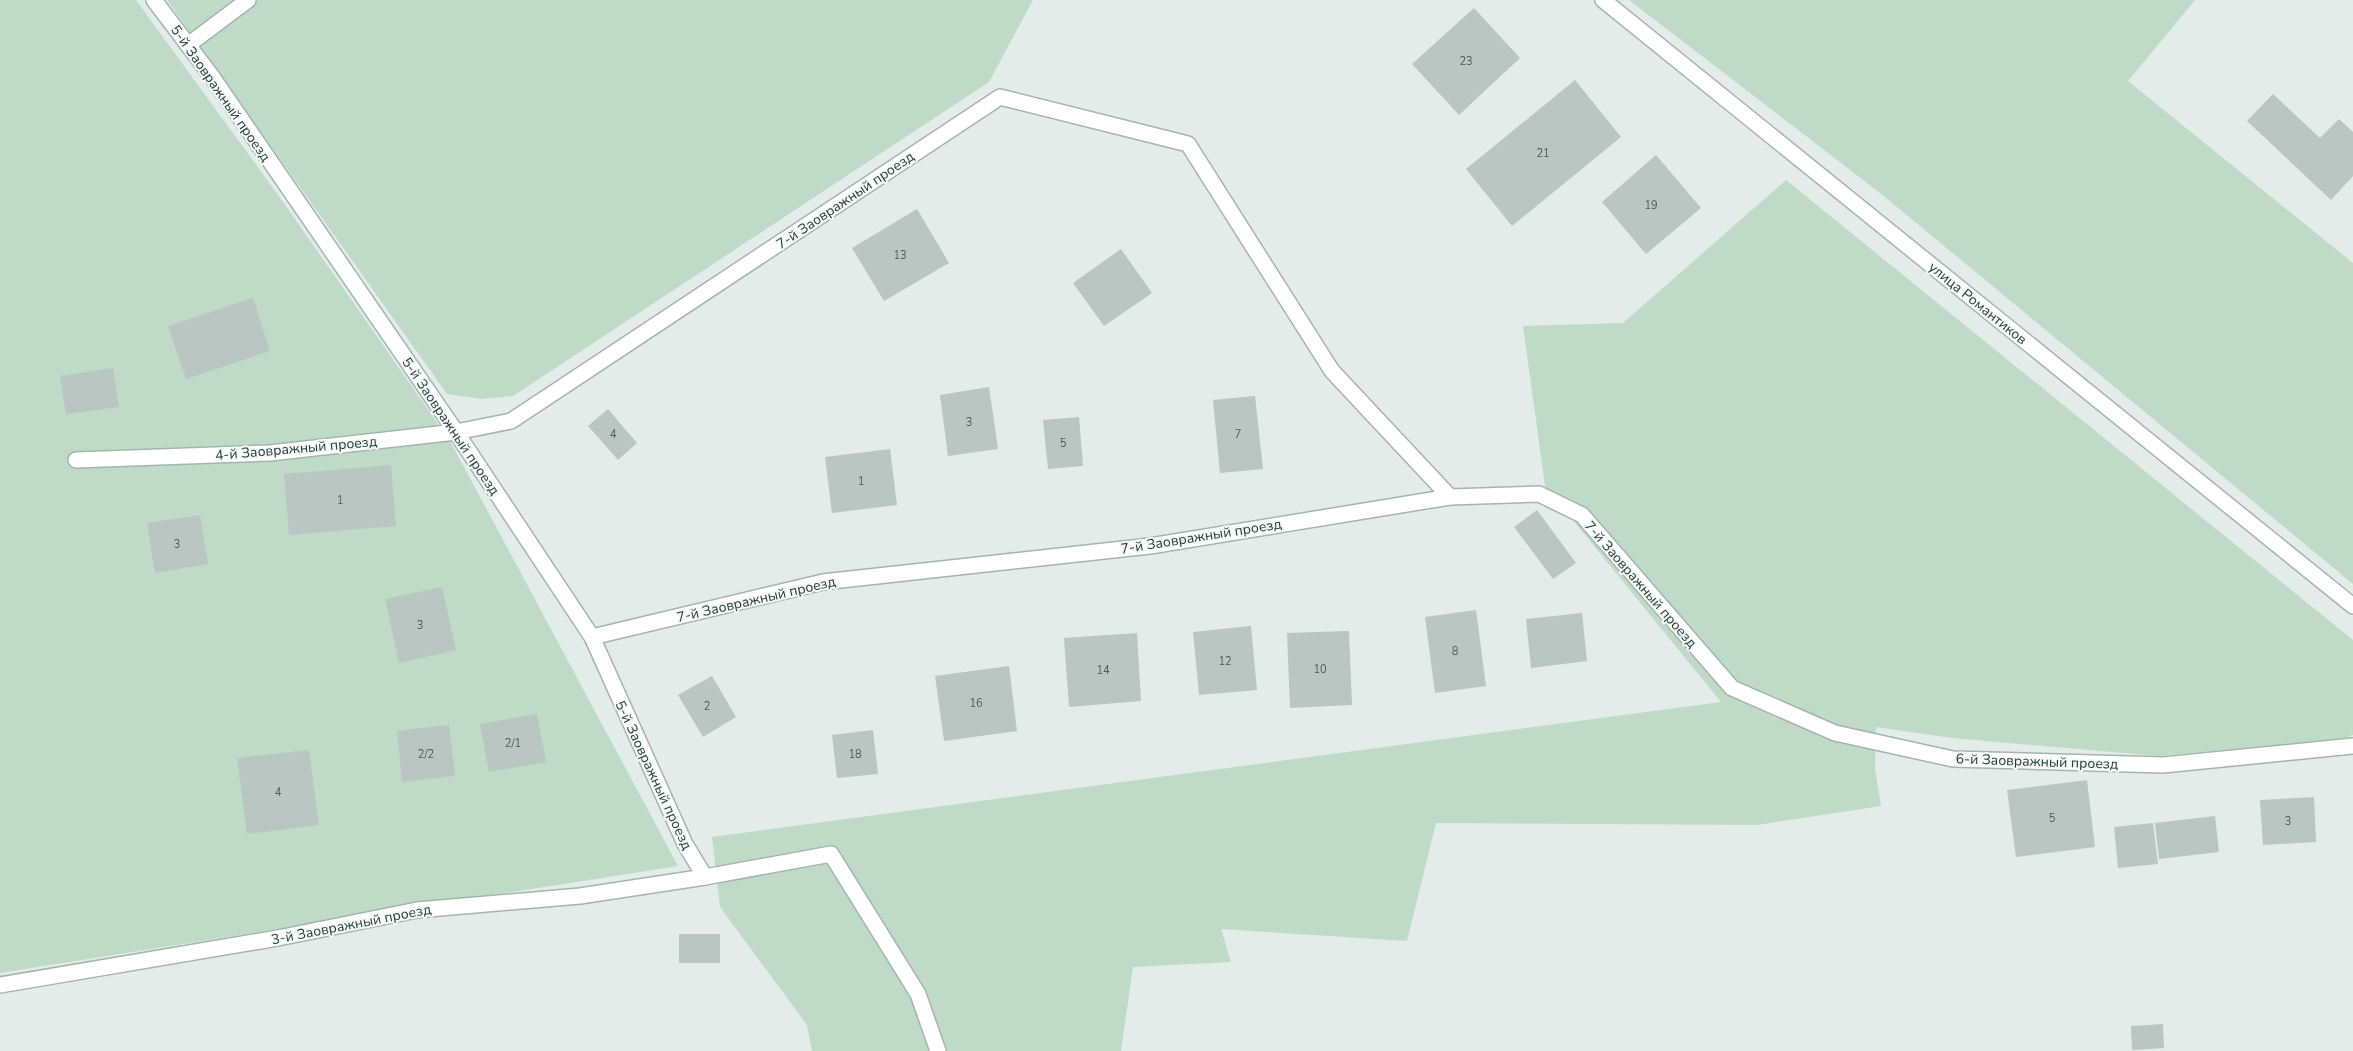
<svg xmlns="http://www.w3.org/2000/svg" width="2353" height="1051" font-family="'Nunito Sans',sans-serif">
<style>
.green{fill:#bfdbc7}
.building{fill:#b9c6c1}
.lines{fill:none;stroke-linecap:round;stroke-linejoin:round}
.lane-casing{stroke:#a6b4af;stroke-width:18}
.street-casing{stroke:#a6b4af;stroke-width:18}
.lane{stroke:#fff;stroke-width:15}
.street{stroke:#fff;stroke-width:15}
.labels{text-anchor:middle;stroke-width:4;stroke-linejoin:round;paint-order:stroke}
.number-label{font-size:11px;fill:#4a5e59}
.street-label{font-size:14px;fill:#253c36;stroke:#f4f9f6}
</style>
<rect width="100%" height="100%" fill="#e3ece8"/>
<g class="green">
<path d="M0,0h136l145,199 169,242 228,425 -678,107z"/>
<path d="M167,0h866l-44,82 -476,314 -31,3 -35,-5z"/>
<path d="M1629,0h566l-67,81 225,182v321l-473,-391z"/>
<path d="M1786,180l567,460v95l-12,4 -183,17 -206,-18 -76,-11 -1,42 6,37 -124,19 -321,-2 -29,118 -186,-12 10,33 -98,5 -12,84h-309l-5,-26 -87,-118 -8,-70 1009,-135 -176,-216 -22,-160 100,-3z"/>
</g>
<g class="building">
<path d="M1474,8l46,50 -61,57 -47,-51z"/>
<path d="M1575,80l46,57 -109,89 -46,-57z"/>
<path d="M2273,94l47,44 19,-19 14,13v44l-22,24 -84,-79z"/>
<path d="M1656,155l45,53 -55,46 -44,-52z"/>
<path d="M917,209l32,54 -65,38 -32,-53z"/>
<path d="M1121,249l31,44 -48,33 -31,-43z"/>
<path d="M253,298l17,53 -84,28 -18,-53z"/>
<path d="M113,368l6,39 -53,7 -6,-38z"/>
<path d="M989,387l9,62 -50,7 -8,-61z"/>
<path d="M1255,396l8,73 -43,4 -7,-73z"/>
<path d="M608,409l29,34 -19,17 -30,-34z"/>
<path d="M1079,417l4,49 -35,3 -5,-49z"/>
<path d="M890,449l7,56 -65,8 -7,-56z"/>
<path d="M391,465l5,61 -107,9 -5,-61z"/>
<path d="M1537,510l39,53 -23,16 -39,-52z"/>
<path d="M200,515l8,49 -53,9 -8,-50z"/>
<path d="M442,587l14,63 -57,13 -14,-64z"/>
<path d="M1476,610l10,76 -51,7 -10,-76z"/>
<path d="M1582,613l5,48 -56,7 -5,-49z"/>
<path d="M1251,626l6,64 -58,5 -6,-63z"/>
<path d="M1349,631l3,74 -62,3 -3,-75z"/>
<path d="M1137,633l4,68 -72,6 -5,-69z"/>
<path d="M1009,666l8,65 -73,10 -9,-65z"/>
<path d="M712,676l24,41 -33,20 -25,-42z"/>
<path d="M537,714l9,48 -57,10 -9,-48z"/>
<path d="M449,725l6,51 -53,6 -5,-51z"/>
<path d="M873,730l5,44 -41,4 -5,-43z"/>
<path d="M309,750l10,75 -72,9 -10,-76z"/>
<path d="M2087,780l8,67 -79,10 -9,-67z"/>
<path d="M2314,797l2,45 -53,3 -3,-45z"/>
<path d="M2215,816l4,36 -60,7 -4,-36z"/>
<path d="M2153,823l5,41 -40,4 -4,-41z"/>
<rect x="679" y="934" width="41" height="29"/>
<path d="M2163,1024l1,24 -32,2 -1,-24z"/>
</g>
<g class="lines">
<defs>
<g id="lane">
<path d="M188,45l60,-45"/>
<path d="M76,460l194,-7 186,-21 55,-11 489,-324 188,47 144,227 118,126"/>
<path d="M0,985l278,-47 139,-28 163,-14 125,-19 -20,-33 -93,-207 -136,-205 -243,-354 -59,-78"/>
</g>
<g id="street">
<path d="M1603,0l750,606"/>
<path d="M592,637l231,-55 327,-36 300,-49 89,-3 43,21 150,173 103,45 118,26 210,6 190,-19"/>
<path d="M705,877l126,-23 87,140 20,57"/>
</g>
</defs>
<use href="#lane" class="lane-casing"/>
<use href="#street" class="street-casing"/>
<use href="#lane" class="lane"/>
<use href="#street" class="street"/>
</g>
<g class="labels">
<g class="number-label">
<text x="1466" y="65">23</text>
<text x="1543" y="157">21</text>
<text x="1651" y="209">19</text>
<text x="900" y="259">13</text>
<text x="969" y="426">3</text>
<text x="613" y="438">4</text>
<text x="1238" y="438">7</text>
<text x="1063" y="447">5</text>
<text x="861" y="485">1</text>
<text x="340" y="504">1</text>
<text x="177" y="548">3</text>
<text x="420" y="629">3</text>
<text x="1455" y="655">8</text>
<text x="1225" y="665">12</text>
<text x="1320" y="673">10</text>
<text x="1103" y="674">14</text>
<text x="976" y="707">16</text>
<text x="707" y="710">2</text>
<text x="513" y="747">2/1</text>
<text x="426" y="758">2/2</text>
<text x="855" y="758">18</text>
<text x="278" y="796">4</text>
<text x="2052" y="822">5</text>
<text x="2288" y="825">3</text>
</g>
<g class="street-label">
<text transform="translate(221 93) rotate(55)" y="5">5-й Заовражный проезд</text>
<text transform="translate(845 200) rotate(-34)" y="5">7-й Заовражный проезд</text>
<text transform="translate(1978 303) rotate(39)" y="5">улица Романтиков</text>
<text transform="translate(451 426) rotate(56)" y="5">5-й Заовражный проезд</text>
<text transform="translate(296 448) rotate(-5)" y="5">4-й Заовражный проезд</text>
<text transform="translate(1201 536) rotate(-9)" y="5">7-й Заовражный проезд</text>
<text transform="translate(1641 584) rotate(49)" y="5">7-й Заовражный проезд</text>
<text transform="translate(756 599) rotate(-13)" y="5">7-й Заовражный проезд</text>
<text transform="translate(2037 761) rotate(2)" y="5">6-й Заовражный проезд</text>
<text transform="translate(654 775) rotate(65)" y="5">5-й Заовражный проезд</text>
<text transform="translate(351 924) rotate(-11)" y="5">3-й Заовражный проезд</text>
</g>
</g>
</svg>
